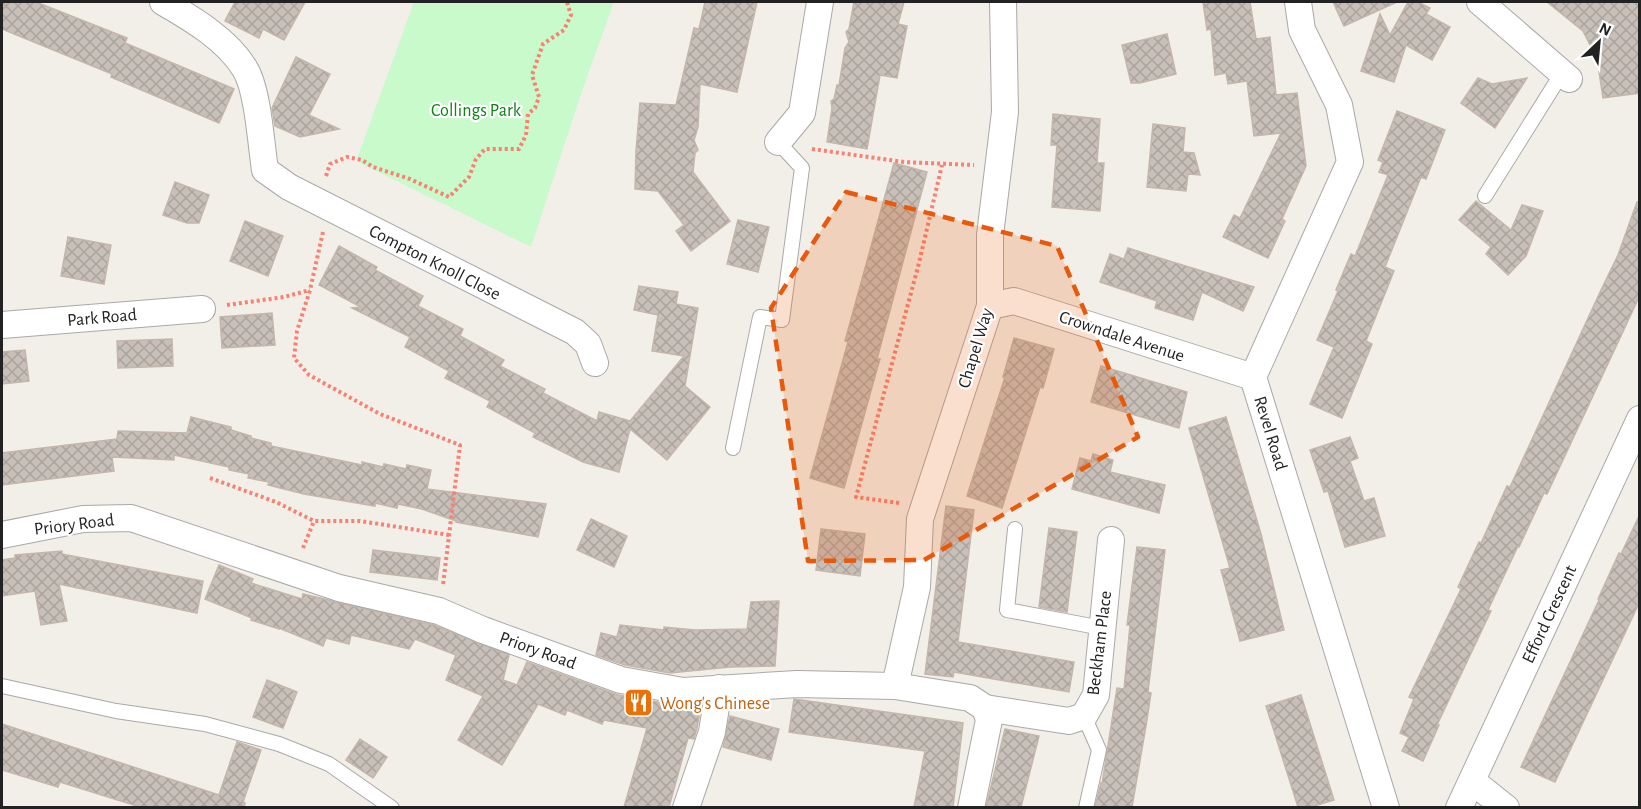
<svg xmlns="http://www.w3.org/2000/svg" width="1641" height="809" font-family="'Alegreya Sans',sans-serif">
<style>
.park{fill:#c8facc}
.building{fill:url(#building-cross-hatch);stroke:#c4b6ab;stroke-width:1.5}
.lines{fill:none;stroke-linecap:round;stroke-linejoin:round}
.lane-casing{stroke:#a9a9a9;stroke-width:16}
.street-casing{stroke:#a9a9a9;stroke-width:28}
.path{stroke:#fa8072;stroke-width:4;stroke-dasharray:3 3;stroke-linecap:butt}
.lane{stroke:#fff;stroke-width:14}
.street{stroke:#fff;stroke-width:26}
.marked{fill:#e8590c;fill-opacity:0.2;stroke:#e8590c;stroke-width:4.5;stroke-dasharray:12 8;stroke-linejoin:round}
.labels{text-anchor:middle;stroke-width:4.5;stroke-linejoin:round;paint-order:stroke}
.park-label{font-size:18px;fill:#0c8416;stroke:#fff}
.street-label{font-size:18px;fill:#222;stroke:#fff}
.food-label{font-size:18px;fill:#c56008;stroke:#fff;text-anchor:start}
</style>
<defs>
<pattern id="building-cross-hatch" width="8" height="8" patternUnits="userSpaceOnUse" patternTransform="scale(1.5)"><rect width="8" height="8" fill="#c7bfb8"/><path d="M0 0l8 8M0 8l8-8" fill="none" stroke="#aba49e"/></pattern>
</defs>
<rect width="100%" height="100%" fill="#f2efe9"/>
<path class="park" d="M414,2h200l-32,89 -51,156 -171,-84 -2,-7z"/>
<g class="building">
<path d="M2,2h34l91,36 -2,5 109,46 -15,34 -108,-46 1,-3 -110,-45z"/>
<path d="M235,2h70l-21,38 -21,-11 -4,9 -34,-17z"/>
<path d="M705,2h52l-20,90 -37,-8 -2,43 -4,13 4,10 -3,3 -2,19 37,49 -39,30 -15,-20 8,-6 -26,-34 -23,-2 1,-38 4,-48 36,2 18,-77 5,1z"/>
<path d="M854,2h50l-6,22 9,2 -10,52 -17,-3 -13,74 -40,-7 5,-34 -1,-7 3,-2 3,-14h2l6,-37 4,-6 -3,-10 3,-3z"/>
<path d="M1203,2h47l6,37 14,-2 6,58 21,-2 9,73 -24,53 3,2 -17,37 -45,-21 11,-22 6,3 41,-85 -27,3 -7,-55 -19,3 -2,-11 -11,2 -4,-46 -4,1z"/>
<path d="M1333,2h64l-53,24z"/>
<path d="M1408,2h10l12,6 -4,6 24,13 -18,33 -26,-15 -12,37 -33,-11 19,-57 10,21z"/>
<path d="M1547,2h93v91l-37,5 -6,-39 -14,-28z"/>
<path d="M1167,34l9,40 -36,9h-9l-9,-38z"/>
<path d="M296,57l34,17 -21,41 30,14 -39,8 -25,-11 -3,-18z"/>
<path d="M1478,78l14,6 35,-6 -32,50 -34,-25z"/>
<path d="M1397,111l48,19 -19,49 -5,-2 -36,90 9,4 -28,70 6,3 -30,74 -32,-14 24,-57 -17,-7 21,-49 -2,-1 15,-36 4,2 33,-81 -9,-3 4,-10 -5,-2z"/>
<path d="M1053,114l47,5 -3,44h7l-4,48 -48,-4 5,-62h-6z"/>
<path d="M1153,124l32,4 -2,24 11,1 6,22 -12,-1 -2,17 -39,-4z"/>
<path d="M894,163l33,9 -50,187h3l-3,10 -33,119 -34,-10 38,-136 -3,-1z"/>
<path d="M175,182l34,13 -10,28h-12l-24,-8z"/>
<path d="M1476,201l35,29 11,-25 21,6 -17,45 -18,19 -22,-21 5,-7 -32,-27z"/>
<path d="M1637,202h3v93l-93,199 -3,-1 -25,54 -1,-1 -30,64 3,1 -54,114h2l-16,36 -21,-10 7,-14 -9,-4 14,-34 -5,-2 52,-108 -3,-2 21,-45 2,1 26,-57 3,1 91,-197 17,-35z"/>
<path d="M738,220l31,7 -11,45 -31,-8z"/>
<path d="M245,221l38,15 -15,40 -38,-15z"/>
<path d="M68,237l43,8 -7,39 -43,-8z"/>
<path d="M339,246l38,21 -2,3 48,26 -5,10 45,23 -3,7 44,24 -4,6 45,23 -2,4 54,28 2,-9 31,9 54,-65 -32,-5 6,-36 -24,-5 5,-24 39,6 -2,12 22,4 -13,78 25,21 -43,53 -37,-31 -11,43 -36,-10 -50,-25 2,-4 -48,-26 3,-6 -45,-23 4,-7 -44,-24 5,-10 -58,-29 9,-1 -42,-22z"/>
<path d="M1128,248l25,8 101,31 -11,24 -41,-19 -9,28 -38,-12 2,-7 -57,-19 10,-28 14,5z"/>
<path d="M272,313l3,32 -53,3 -2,-31z"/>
<path d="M1014,338l40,11 -11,39 -3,-1 -38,121 -35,-12 38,-119h-2z"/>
<path d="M172,339l1,27 -55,2 -1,-27z"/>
<path d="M25,350l4,31 -27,3v-32z"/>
<path d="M1101,366l86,26 -8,36 -88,-26z"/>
<path d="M191,417l40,10v3l20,6v2l20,5v3l91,19v-3l21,5 1,-3 22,5 1,-4 24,5 -4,19 119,15 -8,33 -82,-15v-1l-34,-12 -24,-5 -1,4 -22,-5v3l-71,-12 -36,-9 1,-3 -21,-4 1,-4 -20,-4v-3l-55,-12v5l-62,-3 2,14 -112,14v-32l115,-14 1,-8 69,2z"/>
<path d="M1226,417l35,117 23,96 -44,11 -19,-71 9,-2 -41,-140z"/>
<path d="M1350,437l8,21 -8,3 14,40 10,-3 11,38 -40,11 -17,-56 -4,1 -14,-42z"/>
<path d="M1093,454l20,6 -3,12 55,13 -6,28 -87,-24 8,-31 11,3z"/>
<path d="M946,506l28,4 -16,132 116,20 -5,30 -115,-20 -1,5 -28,-3z"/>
<path d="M1640,514v87l-85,181 -34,-15 78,-167 -1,-1 21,-46 2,1z"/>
<path d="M591,519l36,17 -13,31 -37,-17z"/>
<path d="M1049,528l28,4 -10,80 -28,-5z"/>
<path d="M821,529l44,5 -5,42 -44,-6z"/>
<path d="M1137,547l28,3 -17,142 3,1 -5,33 -14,81h-37l6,-24 1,1 15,-96 7,1 6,-64h-3z"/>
<path d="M373,550l67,8 -3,22 -67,-8z"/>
<path d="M62,551v3l141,27 -6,32 -138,-29 8,37 -26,4 -6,-34 -33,5v-36l13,-2v-3z"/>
<path d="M219,565l34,14 -2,4 51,16 1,-5 131,31 75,30 -6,25 14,5 10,-23 91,33 62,11 21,-1 -4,23 -3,11 -6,-1 -19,69h-45l23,-79 -43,-8 -2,4 -35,-14 -2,5 -27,-11 -36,61 -44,-25 25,-44 -37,-16 10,-25 -41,-16 -6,10 -58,-14 -2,9 -23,-6 -3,8 -44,-18v1l-28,-9 1,-2 -47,-19z"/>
<path d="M779,601l-4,65 -45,1 -60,6 -45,-8 -29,-10 5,-22 16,4 3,-12 44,5v-3l31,3 52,-1 4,-27z"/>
<path d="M267,680l30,12 -14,36 -30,-11z"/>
<path d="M1301,695l33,105 -23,7h-13l-32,-101z"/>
<path d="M794,699l169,24 -10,84h-39l11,-56 -136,-19z"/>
<path d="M730,716l49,13 -8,31 -48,-13z"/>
<path d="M2,724l217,71 18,-53 24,8 -18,52 2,1 -1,4h-104l-80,-25 -2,5 -56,-17z"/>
<path d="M1005,729l34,7 -18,71h-35z"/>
<path d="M360,739l27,18 -14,21 -27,-18z"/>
</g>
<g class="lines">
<defs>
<g id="lane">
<path d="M1485,196l77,-123"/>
<path d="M733,448l27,-131 22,3 20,-152 -24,-26"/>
<path d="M1015,529l-8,81 95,18"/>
<path d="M2,686l114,25 89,13 74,20 50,20 63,44"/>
<path d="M1084,716l15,34 -13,58"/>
</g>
<g id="street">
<path d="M163,2c28,16 65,38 82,67 13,21 16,75 20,101l24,17 286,145 13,12 7,19"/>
<path d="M1298,2l4,28 37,75 11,57 -97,215 133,431"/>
<path d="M1480,2l89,77"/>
<path d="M778,142l24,-29 18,-111"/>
<path d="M990,306l24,-5 239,76"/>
<path d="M2,325l200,-16"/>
<path d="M2,535l81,-16 48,-1 208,70 100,23 44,19 138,50 62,11 114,-7 98,2 75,12 15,10 4,12 -18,88"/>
<path d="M895,686l22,-99 3,-68 70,-213v-71l15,-123 -2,-110"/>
<path d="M985,708l84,13 15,-5 12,-21 15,-155"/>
<path d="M1472,781l34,27"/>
<path d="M686,808l26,-76 7,-44"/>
<path d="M1459,808l181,-389"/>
</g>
</defs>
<use href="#lane" class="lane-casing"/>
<use href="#street" class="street-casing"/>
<g class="path">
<path d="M812,149l92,13 70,3"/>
<path d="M326,176l4,-12 17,-7 15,3 11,7 37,12 39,18 20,-20 7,-18 9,-10h34l7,-14 2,-21 7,-6 4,-11 -7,-22 11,-31 21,-14 7,-15 -4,-13"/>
<path d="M323,232l-13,58 -13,41 -3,27 15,17 71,39 80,31 -17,140"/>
<path d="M227,305l57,-8 26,-7"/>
<path d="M210,478l66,24 38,19h46l89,14"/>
<path d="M899,503l-43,-6 62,-230 24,-102"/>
<path d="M303,548l11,-27"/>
</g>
<use href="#lane" class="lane"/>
<use href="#street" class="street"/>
</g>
<path class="marked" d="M846,192l211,54 81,191 -214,123 -116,1 -37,-253z"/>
<defs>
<symbol id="restaurant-square" viewBox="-11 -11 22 22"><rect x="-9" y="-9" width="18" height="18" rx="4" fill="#e8710a" stroke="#fff"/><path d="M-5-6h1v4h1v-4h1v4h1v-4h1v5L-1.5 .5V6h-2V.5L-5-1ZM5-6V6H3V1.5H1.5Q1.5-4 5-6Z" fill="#fff"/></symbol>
</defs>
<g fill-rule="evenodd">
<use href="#restaurant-square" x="622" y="686" width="33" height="33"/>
</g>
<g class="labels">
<g class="park-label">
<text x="476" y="116">Collings Park</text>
</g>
<g class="street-label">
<text transform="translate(435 262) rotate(27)" y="6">Compton Knoll Close</text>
<text transform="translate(102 317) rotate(-5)" y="6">Park Road</text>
<text transform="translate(1122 336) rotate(18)" y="6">Crowndale Avenue</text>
<text transform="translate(975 348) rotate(-73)" y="6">Chapel Way</text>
<text transform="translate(1271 433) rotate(73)" y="6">Revel Road</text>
<text transform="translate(74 524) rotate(-7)" y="6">Priory Road</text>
<text transform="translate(1549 614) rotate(-65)" y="6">Efford Crescent</text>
<text transform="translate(1099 643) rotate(-83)" y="6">Beckham Place</text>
<text transform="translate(538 650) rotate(20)" y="6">Priory Road</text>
</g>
<g class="food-label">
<text x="660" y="709">Wong's Chinese</text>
</g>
</g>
<rect width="1641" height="809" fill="none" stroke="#222222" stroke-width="6"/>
<g transform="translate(1599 42) rotate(26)" stroke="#ffffff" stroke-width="4.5" paint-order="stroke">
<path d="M0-4.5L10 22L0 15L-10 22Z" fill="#222222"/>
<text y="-9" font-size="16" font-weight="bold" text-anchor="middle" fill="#222222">N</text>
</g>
</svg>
